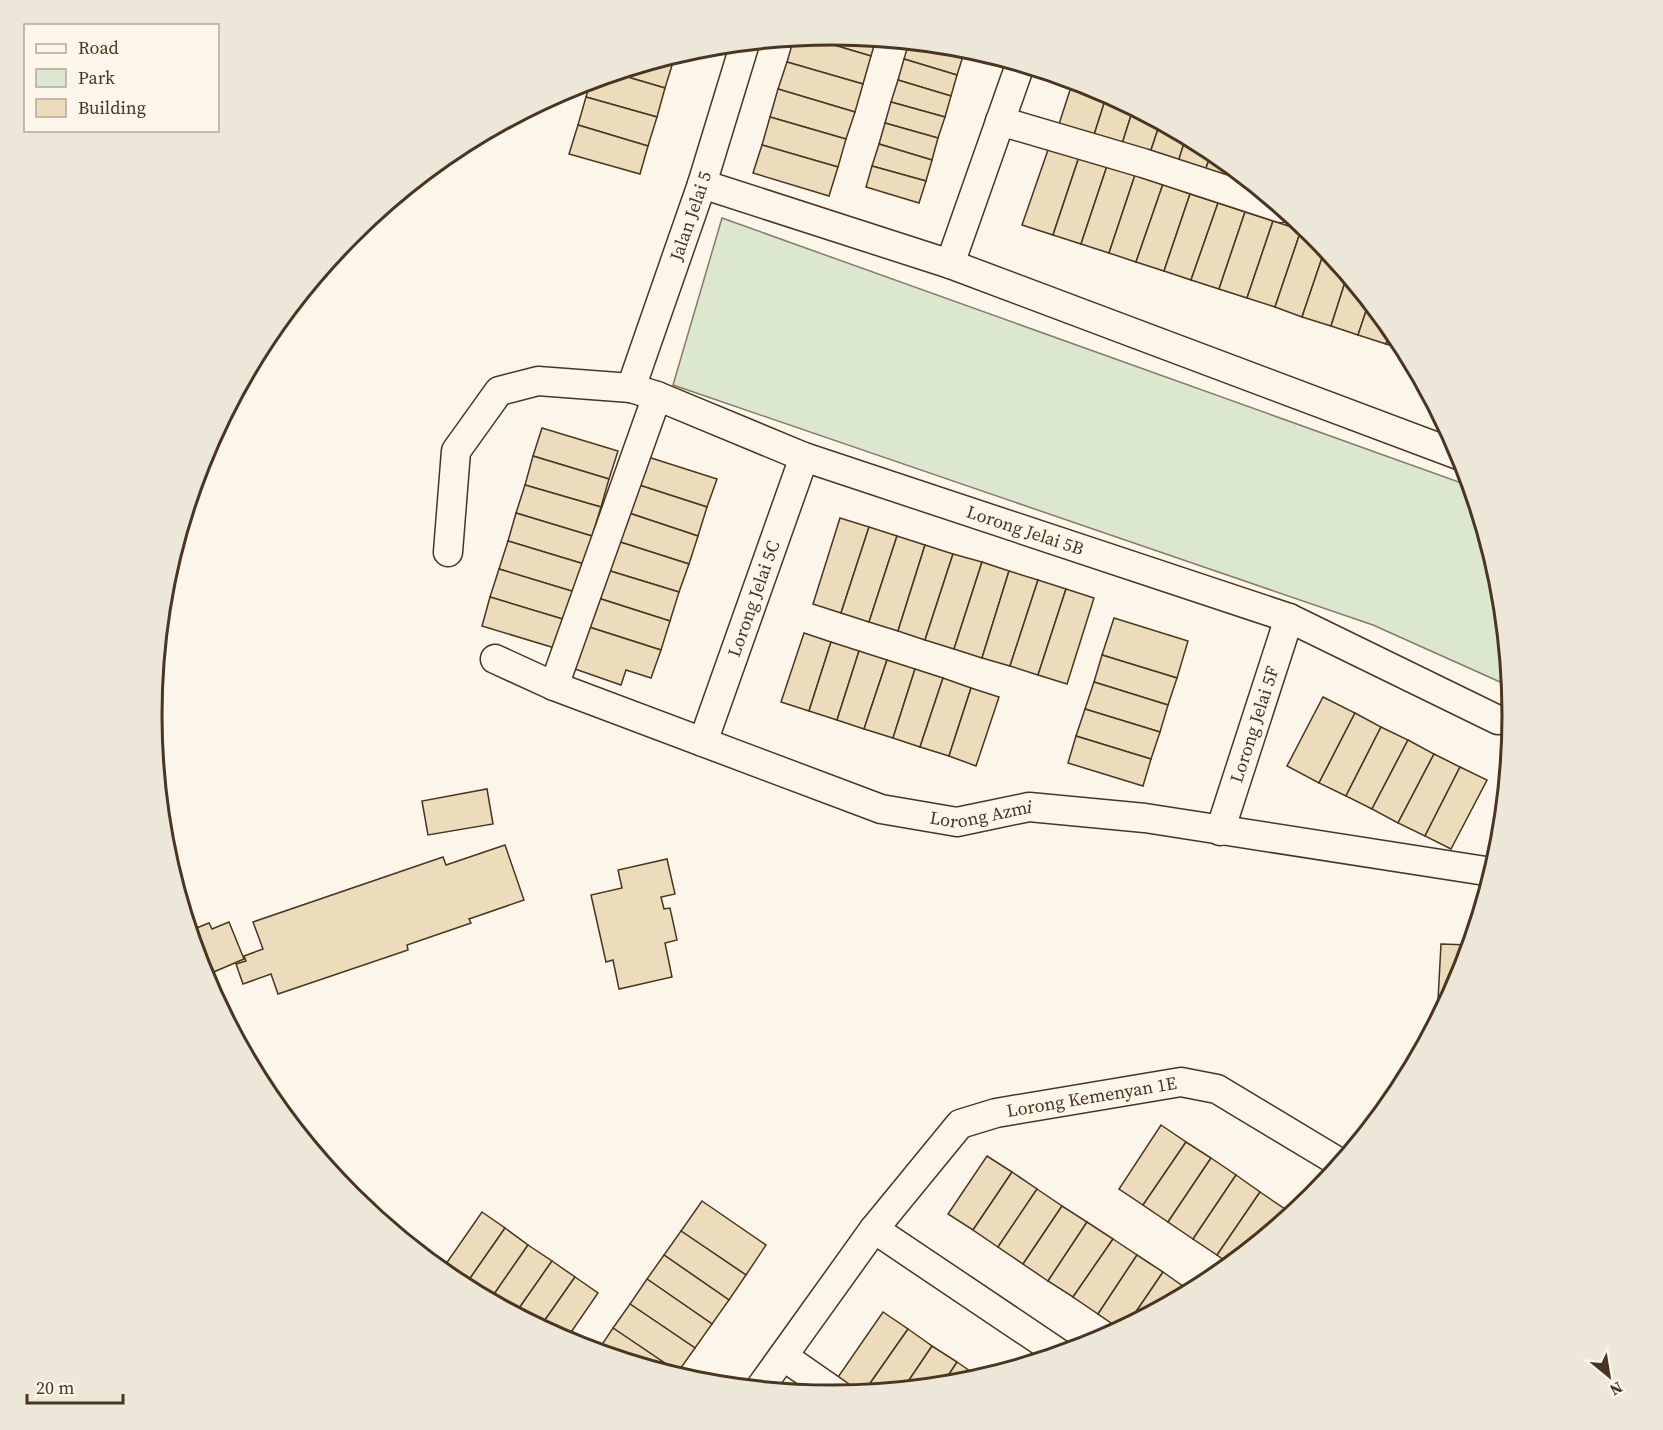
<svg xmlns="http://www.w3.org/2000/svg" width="1663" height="1430" font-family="'Source Serif 4',serif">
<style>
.green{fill:#dce7d0;stroke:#887966;stroke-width:1.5}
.building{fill:#ecdcbc;stroke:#4a3520;stroke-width:1.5}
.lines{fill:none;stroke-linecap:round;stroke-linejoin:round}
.minor-casing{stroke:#4a3520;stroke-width:31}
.minor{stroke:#fbf6e9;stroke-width:28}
.labels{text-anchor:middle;stroke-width:4.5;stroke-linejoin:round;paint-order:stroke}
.street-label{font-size:18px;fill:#4a3520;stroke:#fbf6e9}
.rim{fill:none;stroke:#4a3520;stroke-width:3}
</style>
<rect width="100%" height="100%" fill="#fbf6e9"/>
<path class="green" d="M722,218l748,268 29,97 10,103 -136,-61 -700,-240z"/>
<g class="building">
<path d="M832,35l44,4 -5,17 -64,-19z"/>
<path d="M807,37l64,19 -8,28 -76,-22 7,-24z"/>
<path d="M909,42l25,3 30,8 -7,22 -53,-16z"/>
<path d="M934,45l31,3 -1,5z"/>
<path d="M667,57l7,2 -9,29 -51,-15z"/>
<path d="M904,59l53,16 -6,21 -53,-16z"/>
<path d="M787,62l76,22 -8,28 -77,-23z"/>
<path d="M614,73l51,15 -8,29 -71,-20 5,-17z"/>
<path d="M898,80l53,16 -6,21 -54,-15z"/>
<path d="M1073,81l19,5 15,8 -13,41 -35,-11z"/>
<path d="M778,89l77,23 -9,27 -76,-22z"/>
<path d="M1107,94l26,15 -11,35 -28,-9z"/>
<path d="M586,97l71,20 -9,29 -70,-21z"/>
<path d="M891,102l54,15 -7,21 -53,-15z"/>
<path d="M1133,109l27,14 -10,30 -28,-9z"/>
<path d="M770,117l76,22 -8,28 -76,-22z"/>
<path d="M885,123l53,15 -6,22 -53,-16z"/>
<path d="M1160,123l26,14 -8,25 -28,-9z"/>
<path d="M578,125l70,21 -8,28 -71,-20z"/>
<path d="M1186,137l26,14 -7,20 -27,-9z"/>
<path d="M879,144l53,16 -6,21 -54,-15z"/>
<path d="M762,145l76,22 -9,29 -76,-23z"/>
<path d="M1049,147l30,10 -26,78 -31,-10z"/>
<path d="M1212,151l24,20 -3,9 -28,-9z"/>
<path d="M1079,157l28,9 -26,78 -28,-9z"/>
<path d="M872,166l54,15 -7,22 -53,-16z"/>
<path d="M1107,166l28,9 -26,78 -28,-9z"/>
<path d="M1236,171l21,17 -24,-8z"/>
<path d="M1135,175l28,9 -27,78 -27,-9z"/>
<path d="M1163,184l27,10 -26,77 -28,-9z"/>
<path d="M1190,194l28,9 -27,77 -27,-9z"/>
<path d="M1218,203l27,9 -26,77 -28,-9z"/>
<path d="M1245,212l28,9 -26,77 -28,-9z"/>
<path d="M1273,221l28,9 -26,77 -28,-9z"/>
<path d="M1301,230l11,4 13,15 -23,68 -27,-10z"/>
<path d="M1325,249l22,27 -16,50 -29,-9z"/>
<path d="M1347,276l22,26 -11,33 -27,-9z"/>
<path d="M1369,302l22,27 -5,15 -28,-9z"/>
<path d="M1391,329l7,8 7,13 -19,-6z"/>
<path d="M542,428l76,23 -9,28 -76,-23z"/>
<path d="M533,456l76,23 -8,28 -76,-22z"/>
<path d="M645,456l72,23 -10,28 -71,-23z"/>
<path d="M636,484l71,23 -9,29 -72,-24z"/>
<path d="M525,485l76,22 -9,29 -76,-23z"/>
<path d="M626,512l72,24 -9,28 -72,-23z"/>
<path d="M516,513l76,23 -8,28 -76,-23z"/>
<path d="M840,518l29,9 -28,86 -28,-9z"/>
<path d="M869,527l28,9 -28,86 -28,-9z"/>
<path d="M897,536l28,9 -27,86 -29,-9z"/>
<path d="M508,541l76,23 -9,28 -76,-23z"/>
<path d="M617,541l72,23 -10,28 -72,-22z"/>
<path d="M925,545l28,9 -28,86 -27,-9z"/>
<path d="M953,554l29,8 -28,87 -29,-9z"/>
<path d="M982,562l27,9 -27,87 -28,-9z"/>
<path d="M499,569l76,23 -9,28 -76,-23z"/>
<path d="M607,570l72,22 -9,29 -72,-23z"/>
<path d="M1009,571l29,9 -28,86 -28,-8z"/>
<path d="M1038,580l28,9 -28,86 -28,-9z"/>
<path d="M1066,589l28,9 -27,86 -29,-9z"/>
<path d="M490,597l76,23 -8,29 -76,-23z"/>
<path d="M598,598l72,23 -9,29 -72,-23z"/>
<path d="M1114,618l74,23 -11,37 -75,-23z"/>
<path d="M589,627l72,23 -10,28 -25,-8 -5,15 -46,-16z"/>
<path d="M804,633l27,9 -22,69 -28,-9z"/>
<path d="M831,642l28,9 -22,69 -28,-9z"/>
<path d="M859,651l28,9 -23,69 -27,-9z"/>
<path d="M1102,655l75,23 -9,27 -74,-23z"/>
<path d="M887,660l28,9 -22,69 -29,-9z"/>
<path d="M915,669l28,9 -23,69 -27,-9z"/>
<path d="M943,678l28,10 -22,68 -29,-9z"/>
<path d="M1094,682l74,23 -8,27 -75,-23z"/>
<path d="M971,688l28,9 -23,69 -27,-10z"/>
<path d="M1323,697l32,16 -36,70 -32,-17z"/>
<path d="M1085,709l75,23 -9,27 -75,-23z"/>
<path d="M1355,713l26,14 -35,69 -27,-13z"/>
<path d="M1381,727l27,13 -36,69 -26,-13z"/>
<path d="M1076,736l75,23 -8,27 -75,-23z"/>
<path d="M1408,740l26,14 -36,69 -26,-14z"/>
<path d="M1434,754l26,13 -35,69 -27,-13z"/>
<path d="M1460,767l27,13 -36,69 -26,-13z"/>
<path d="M487,789l6,35 -65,11 -6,-34z"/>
<path d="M505,845l19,55 -55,19 2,4 -64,22 1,5 -130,44 -7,-20 -28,10 -7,-20 10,-3 -2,-5 19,-7 -10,-27 190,-65 3,8z"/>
<path d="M667,859l8,35 -14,3 3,12 6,-1 7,32 -12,3 7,34 -53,12 -6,-29 -7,2 -15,-67 31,-7 -4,-18z"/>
<path d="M229,922l15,37 -35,15 7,18 -3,2 -10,-19 -14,-44 20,-8 3,6z"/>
<path d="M1441,944l28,1 -9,31 -23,43z"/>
<path d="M1161,1125l25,17 -43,63 -24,-16z"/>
<path d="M1186,1142l25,16 -43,64 -25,-17z"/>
<path d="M987,1156l25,16 -39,58 -25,-16z"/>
<path d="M1211,1158l25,17 -43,64 -25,-17z"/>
<path d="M1012,1172l25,17 -39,58 -25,-17z"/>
<path d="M1236,1175l24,17 -43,63 -24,-16z"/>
<path d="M1037,1189l25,17 -39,58 -25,-17z"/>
<path d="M1260,1192l25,17 -16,23 -39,32 -13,-9z"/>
<path d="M702,1201l64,44 -20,30 -65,-44z"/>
<path d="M1062,1206l25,16 -39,59 -25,-17z"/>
<path d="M1285,1209l7,4 -23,19z"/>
<path d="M482,1212l23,16 -41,59 -23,-16z"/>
<path d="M1087,1222l26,17 -40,58 -25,-16z"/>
<path d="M505,1228l23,17 -38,55 -26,-13z"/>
<path d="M681,1231l65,44 -17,25 -65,-45z"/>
<path d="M1113,1239l24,16 -39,59 -25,-17z"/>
<path d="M528,1245l24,16 -37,53 -25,-14z"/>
<path d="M664,1255l65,45 -17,24 -65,-45z"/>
<path d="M1137,1255l26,17 -36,53 -7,4 -22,-15z"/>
<path d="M552,1261l23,16 -35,50 -25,-13z"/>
<path d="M1163,1272l24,17 -4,6 -56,30z"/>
<path d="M575,1277l23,16 -33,48 -25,-14z"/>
<path d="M647,1279l65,45 -17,24 -65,-44z"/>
<path d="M630,1304l65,44 -17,24 -65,-44z"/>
<path d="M883,1312l25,17 -44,63 -9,1 -19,-13z"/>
<path d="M613,1328l65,44 -2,4 -79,-24z"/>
<path d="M908,1329l24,17 -29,43 -39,3z"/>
<path d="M932,1346l25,16 -15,23 -39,4z"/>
<path d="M957,1362l23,16 -16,4 -22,3z"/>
</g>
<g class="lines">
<defs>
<g id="minor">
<path d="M1000,121l143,42 138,45"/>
<path d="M702,184l248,80 511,192"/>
<path d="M950,264l70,-199"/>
<path id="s1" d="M631,388l71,-204 43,-141"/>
<path id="s2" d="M448,552l8,-101 43,-60 39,-10 93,7 26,8 147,61 485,161 209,102"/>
<path id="s3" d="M495,659l59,27 327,123 76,13 72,-15 116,11 347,54"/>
<path d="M554,686l103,-290"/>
<path id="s4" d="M703,742l101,-285"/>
<path id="s5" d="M1220,831l69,-213"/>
<path d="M874,1229l186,125"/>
<path d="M783,1356l56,39"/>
<path id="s6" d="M760,1388l114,-159 86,-105 36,-11 185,-31 36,7 123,74"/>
</g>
</defs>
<use href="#minor" class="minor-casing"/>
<use href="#minor" class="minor"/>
</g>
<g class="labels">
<g class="street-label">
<text dy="6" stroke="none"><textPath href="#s1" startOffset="182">Jalan Jelai 5</textPath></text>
<text dy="6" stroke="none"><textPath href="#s2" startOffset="728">Lorong Jelai 5B</textPath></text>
<text dy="6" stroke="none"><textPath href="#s4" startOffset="152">Lorong Jelai 5C</textPath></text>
<text dy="6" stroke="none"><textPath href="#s5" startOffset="112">Lorong Jelai 5F</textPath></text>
<text dy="6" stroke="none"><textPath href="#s3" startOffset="516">Lorong Azmi</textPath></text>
<text dy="6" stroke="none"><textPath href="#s6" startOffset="466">Lorong Kemenyan 1E</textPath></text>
</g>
</g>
<path d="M0 0H1663V1430H0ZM162 715a670 670 0 1 1 1340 0a670 670 0 1 1-1340 0Z" fill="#ede7d9" fill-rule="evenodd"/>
<path class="rim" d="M162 715a670 670 0 1 1 1340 0a670 670 0 1 1-1340 0Z"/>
<rect x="24" y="24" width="195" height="108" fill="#fbf6e9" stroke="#b4a999" stroke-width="1.5"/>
<rect x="36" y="44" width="30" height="9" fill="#fbf6e9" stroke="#b4a999" stroke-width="1.5"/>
<text x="78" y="54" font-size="18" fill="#4a3520">Road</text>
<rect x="36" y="69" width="30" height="18" fill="#dce7d0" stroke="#b4a999" stroke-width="1.5"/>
<text x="78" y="84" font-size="18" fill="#4a3520">Park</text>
<rect x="36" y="99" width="30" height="18" fill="#ecdcbc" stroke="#b4a999" stroke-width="1.5"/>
<text x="78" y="114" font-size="18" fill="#4a3520">Building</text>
<g transform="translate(1609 1376) rotate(150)" stroke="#fbf6e9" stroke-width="4.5" paint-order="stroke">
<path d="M0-4.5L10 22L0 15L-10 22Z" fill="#4a3520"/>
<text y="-9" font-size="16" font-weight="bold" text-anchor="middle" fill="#4a3520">N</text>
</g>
<path d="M27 1394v9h96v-9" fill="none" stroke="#4a3520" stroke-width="3"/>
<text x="36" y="1394" font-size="18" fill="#4a3520" stroke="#fbf6e9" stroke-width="4.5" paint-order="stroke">20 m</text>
</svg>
